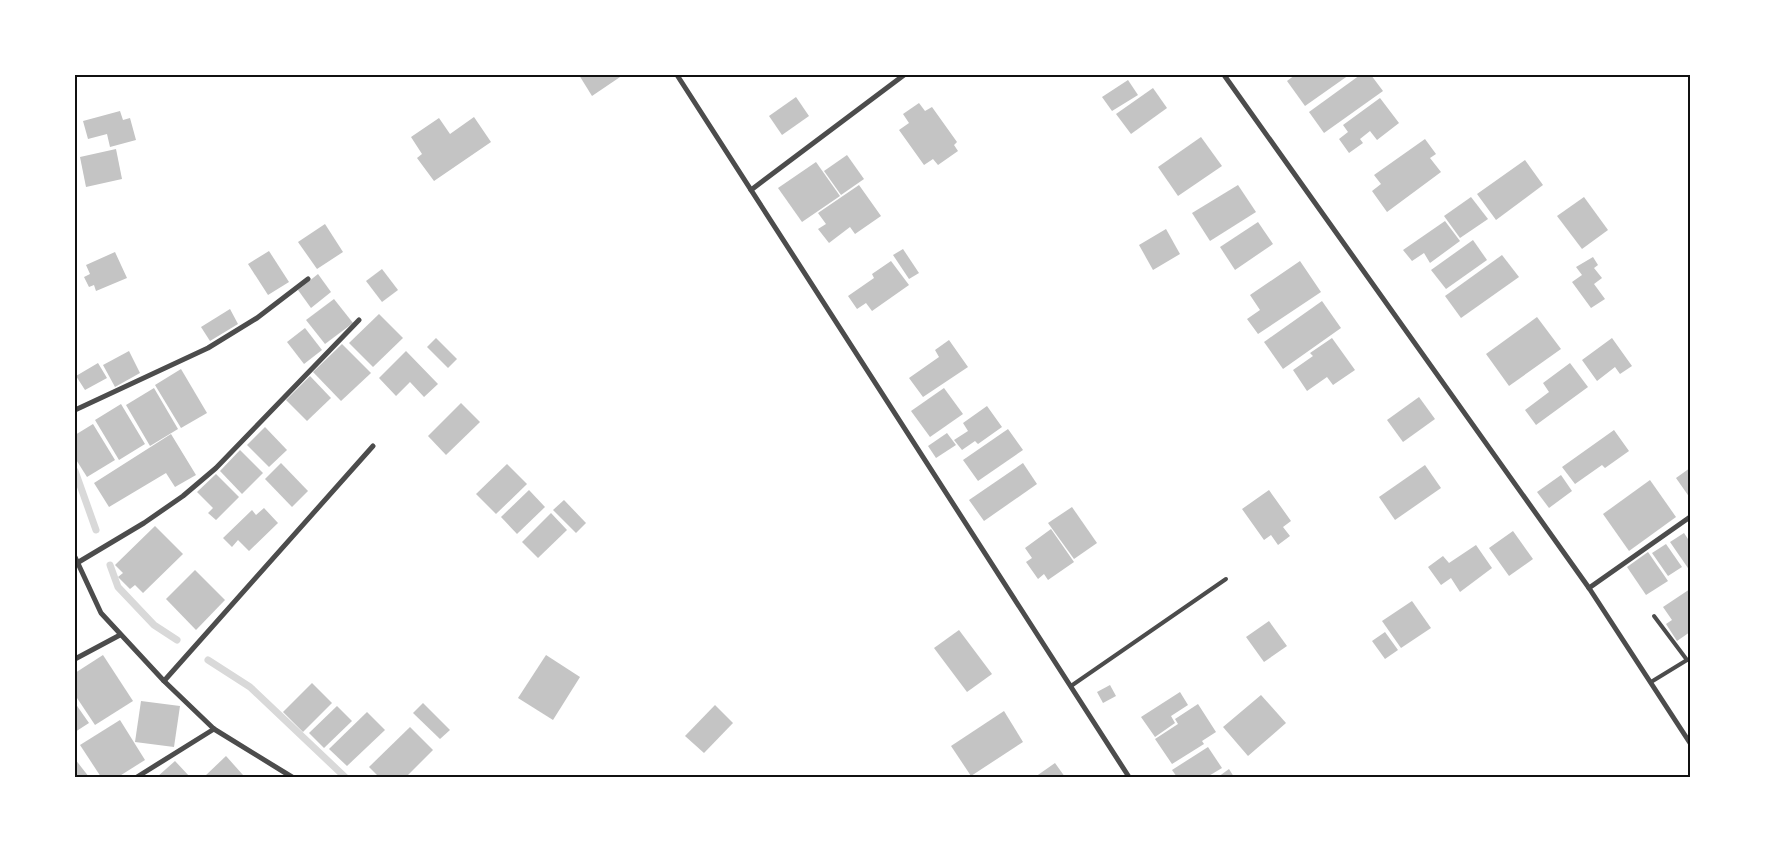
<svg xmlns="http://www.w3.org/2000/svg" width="1765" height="852" font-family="'Work Sans',sans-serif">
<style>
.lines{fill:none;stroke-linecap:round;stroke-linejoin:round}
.stream{stroke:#d9d9d9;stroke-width:7}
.building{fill:#c4c4c4}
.service{stroke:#4c4c4c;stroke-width:4}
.minor{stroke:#4c4c4c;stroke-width:5}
.neatline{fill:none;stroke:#111;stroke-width:2}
</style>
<rect width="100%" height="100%" fill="#fff"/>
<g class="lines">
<g class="stream">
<path d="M75,471l21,59"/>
<path d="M110,565l8,22 36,38 23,15"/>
<path d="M208,660l42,27 95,90"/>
</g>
</g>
<g class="building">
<path d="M579,75h44l-31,21z"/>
<path d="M1295,75h54l-44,31 -18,-25z"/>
<path d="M1360,75h11l12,16 -59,42 -15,-21z"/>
<path d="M1128,80l10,15 -26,16 -10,-14z"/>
<path d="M1153,88l14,20 -36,26 -15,-20z"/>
<path d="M796,97l13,19 -27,19 -13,-19z"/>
<path d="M1380,98l19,25 -22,17 -7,-9 -10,8 3,4 -14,10 -10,-14 9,-7 -5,-7z"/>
<path d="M919,103l6,8 7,-4 25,35 -3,3 4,6 -20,14 -5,-6 -9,6 -25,-35 10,-7 -6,-9z"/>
<path d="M120,111l3,9 7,-2 6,22 -26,7 -3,-13 -19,5 -5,-18z"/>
<path d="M474,117l17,25 -57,39 -17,-23 5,-4 -11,-17 28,-19 11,16z"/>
<path d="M1201,137l21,29 -44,30 -20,-29z"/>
<path d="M1425,139l11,15 -6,4 11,14 -54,40 -15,-21 9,-7 -7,-9z"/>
<path d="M116,149l6,30 -36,8 -6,-30z"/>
<path d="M847,155l17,24 -23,16 -17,-24z"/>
<path d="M1525,160l18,25 -47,35 -19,-26z"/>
<path d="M816,162l24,34 -38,26 -24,-34z"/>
<path d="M859,185l22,31 -26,18 -5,-7 -21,16 -11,-14 8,-5 -8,-11z"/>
<path d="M1238,185l18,27 -46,29 -18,-28z"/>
<path d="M1471,197l17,22 -28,19 -16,-22z"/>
<path d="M1584,197l24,33 -26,19 -25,-33z"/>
<path d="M1445,221l15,20 -30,22 -6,-10 -12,8 -9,-11z"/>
<path d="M1258,222l15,22 -38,26 -15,-23z"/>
<path d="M325,224l18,28 -26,17 -19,-27z"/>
<path d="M1166,229l14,25 -27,16 -14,-25z"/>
<path d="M1473,240l14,20 -41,29 -15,-19z"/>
<path d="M903,249l16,24 -10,6 -16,-24z"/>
<path d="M269,251l20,31 -21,13 -20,-31z"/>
<path d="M115,252l12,26 -31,13 -2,-6 -5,2 -5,-10 6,-3 -4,-9z"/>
<path d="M1502,255l17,22 -58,41 -16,-22z"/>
<path d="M1593,257l5,8 -4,3 8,10 -8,6 11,15 -14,9 -19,-26 10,-7 -6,-8z"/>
<path d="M891,261l18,24 -37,26 -6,-8 -9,6 -9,-13 26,-18 -2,-4z"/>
<path d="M1300,261l21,31 -63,42 -11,-15 13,-9 -10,-15z"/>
<path d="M382,269l16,21 -16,12 -16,-21z"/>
<path d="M318,274l13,18 -20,16 -13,-18z"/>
<path d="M334,299l19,24 -28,21 -19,-24z"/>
<path d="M1322,301l19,27 -58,41 -19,-27z"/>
<path d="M230,309l8,15 -28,17 -9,-14z"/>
<path d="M379,314l24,24 -30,29 -24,-24z"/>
<path d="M1537,317l24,32 -52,37 -23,-32z"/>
<path d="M305,328l17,22 -18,14 -17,-22z"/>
<path d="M436,338l21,21 -9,9 -21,-21z"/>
<path d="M1332,338l23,32 -22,15 -6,-8 -20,14 -14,-21 20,-14 -3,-3z"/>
<path d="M1612,338l20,28 -12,8 -5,-7 -18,14 -15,-21z"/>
<path d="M949,340l19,27 -45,30 -14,-19 30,-21 -4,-7z"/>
<path d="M342,344l29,29 -30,28 -28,-29z"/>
<path d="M129,351l11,22 -25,14 -12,-22z"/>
<path d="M406,351l32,33 -14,13 -14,-15 -14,14 -17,-18z"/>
<path d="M98,363l9,15 -22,12 -9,-14z"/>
<path d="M1570,363l18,24 -52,38 -11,-15 24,-18 -6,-9z"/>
<path d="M181,369l26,44 -26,15 -26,-43z"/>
<path d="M310,376l21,22 -24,23 -21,-21z"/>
<path d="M154,388l24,41 -28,17 -24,-41z"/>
<path d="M944,388l19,26 -33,23 -19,-26z"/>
<path d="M1419,397l16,22 -32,23 -16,-22z"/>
<path d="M461,403l19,19 -34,33 -18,-19z"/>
<path d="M121,404l24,40 -26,16 -24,-40z"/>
<path d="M987,406l15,21 -24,17 -3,-3 -13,9 -8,-10 14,-9 -5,-8z"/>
<path d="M93,424l22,36 -28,17 -12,-19v-23z"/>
<path d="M265,427l22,23 -18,17 -22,-22z"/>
<path d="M1008,429l15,21 -45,31 -15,-21z"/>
<path d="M1614,430l15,21 -24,17 -3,-3 -27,19 -13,-17z"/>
<path d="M947,433l9,12 -20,13 -8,-12z"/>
<path d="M171,434l25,41 -21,12 -9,-14 -57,34 -15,-24z"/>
<path d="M240,450l23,23 -21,21 -22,-23z"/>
<path d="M281,463l27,28 -16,16 -27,-28z"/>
<path d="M1023,463l14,21 -53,37 -15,-21z"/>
<path d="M507,464l20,20 -31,30 -20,-20z"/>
<path d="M1425,465l16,23 -46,32 -16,-23z"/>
<path d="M1690,468v30l-14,-20z"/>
<path d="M216,474l23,23 -23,23 -8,-7 5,-5 -16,-16z"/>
<path d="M1561,475l11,16 -23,17 -12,-16z"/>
<path d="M1650,480l26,37 -47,34 -26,-37z"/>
<path d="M529,490l16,17 -28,27 -16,-17z"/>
<path d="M1269,490l22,31 -8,6 7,9 -12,9 -7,-10 -7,5 -22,-31z"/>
<path d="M564,500l22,23 -10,10 -23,-23z"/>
<path d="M1072,507l25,36 -23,16 -26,-36z"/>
<path d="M264,508l14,15 -29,28 -11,-11 -6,7 -9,-9 29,-28 4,5z"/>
<path d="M551,513l16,17 -29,28 -16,-16z"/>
<path d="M155,526l28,28 -40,39 -8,-8 -5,4 -12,-12 5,-4 -8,-8z"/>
<path d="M1051,529l23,33 -26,18 -4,-6 -6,5 -12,-17 6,-4 -7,-10z"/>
<path d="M1513,531l20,28 -24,17 -20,-28z"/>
<path d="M1684,533l6,9v29l-20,-29z"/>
<path d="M1666,544l16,23 -14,9 -16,-23z"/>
<path d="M1476,545l16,23 -32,24 -9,-14 -10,7 -13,-18 15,-11 6,7z"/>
<path d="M1648,552l20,29 -22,14 -19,-28z"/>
<path d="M195,570l30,30 -29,30 -30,-31z"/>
<path d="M1690,589v43l-13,9 -11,-17 6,-4 -9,-13z"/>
<path d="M1412,601l19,27 -30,20 -19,-27z"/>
<path d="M1269,621l18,25 -23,16 -18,-25z"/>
<path d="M959,630l33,44 -25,18 -33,-44z"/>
<path d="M1385,632l13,18 -13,9 -13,-18z"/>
<path d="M103,655l30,46 -38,24 -20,-30v-22z"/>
<path d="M546,655l34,22 -27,43 -35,-22z"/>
<path d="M312,683l20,20 -29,29 -20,-20z"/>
<path d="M1110,685l6,11 -13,7 -6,-11z"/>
<path d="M1180,692l8,13 -17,11 4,7 -20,14 -14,-20z"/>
<path d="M1261,695l25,28 -38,33 -25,-29z"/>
<path d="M141,701l39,5 -6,41 -39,-5z"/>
<path d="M75,703l14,20 -14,9z"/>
<path d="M423,703l27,27 -10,9 -27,-26z"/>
<path d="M1198,704l18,28 -14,9 2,3 -32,20 -17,-25 23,-15 -3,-5z"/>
<path d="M715,705l18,18 -29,30 -19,-17z"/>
<path d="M337,706l15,15 -28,27 -15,-15z"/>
<path d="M1004,711l19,31 -52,34 -20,-30z"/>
<path d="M367,712l18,18 -38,36 -18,-17z"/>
<path d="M120,720l25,40 -27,17h-17l-21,-32z"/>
<path d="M410,727l23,23 -27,27h-27l-10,-10z"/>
<path d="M1208,747l14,21 -15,9h-30l-5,-7z"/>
<path d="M226,756l17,19 -2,2h-37z"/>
<path d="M75,759l14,18h-14z"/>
<path d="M175,761l15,16h-33z"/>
<path d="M1055,763l10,14h-30z"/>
<path d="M1229,769l5,8h-16z"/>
</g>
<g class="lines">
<g class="service">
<path d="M1651,682l36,-22 -33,-44"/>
<path d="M1071,686l155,-107"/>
</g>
<g class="minor">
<path d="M677,75l452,702"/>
<path d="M1224,75l365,513 101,155"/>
<path d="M751,190l153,-115"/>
<path d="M75,410l133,-62 49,-30 51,-39"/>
<path d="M75,557l26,56 63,68 50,48 78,48"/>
<path d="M77,563l67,-40 39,-27 33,-28 143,-148"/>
<path d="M1589,588l101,-71"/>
<path d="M75,659l45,-24"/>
<path d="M164,681l209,-235"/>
<path d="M137,777l77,-48"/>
</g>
</g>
<rect width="1765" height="852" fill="none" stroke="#ffffff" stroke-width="152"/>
<rect x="76" y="76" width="1613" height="700" class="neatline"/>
</svg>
